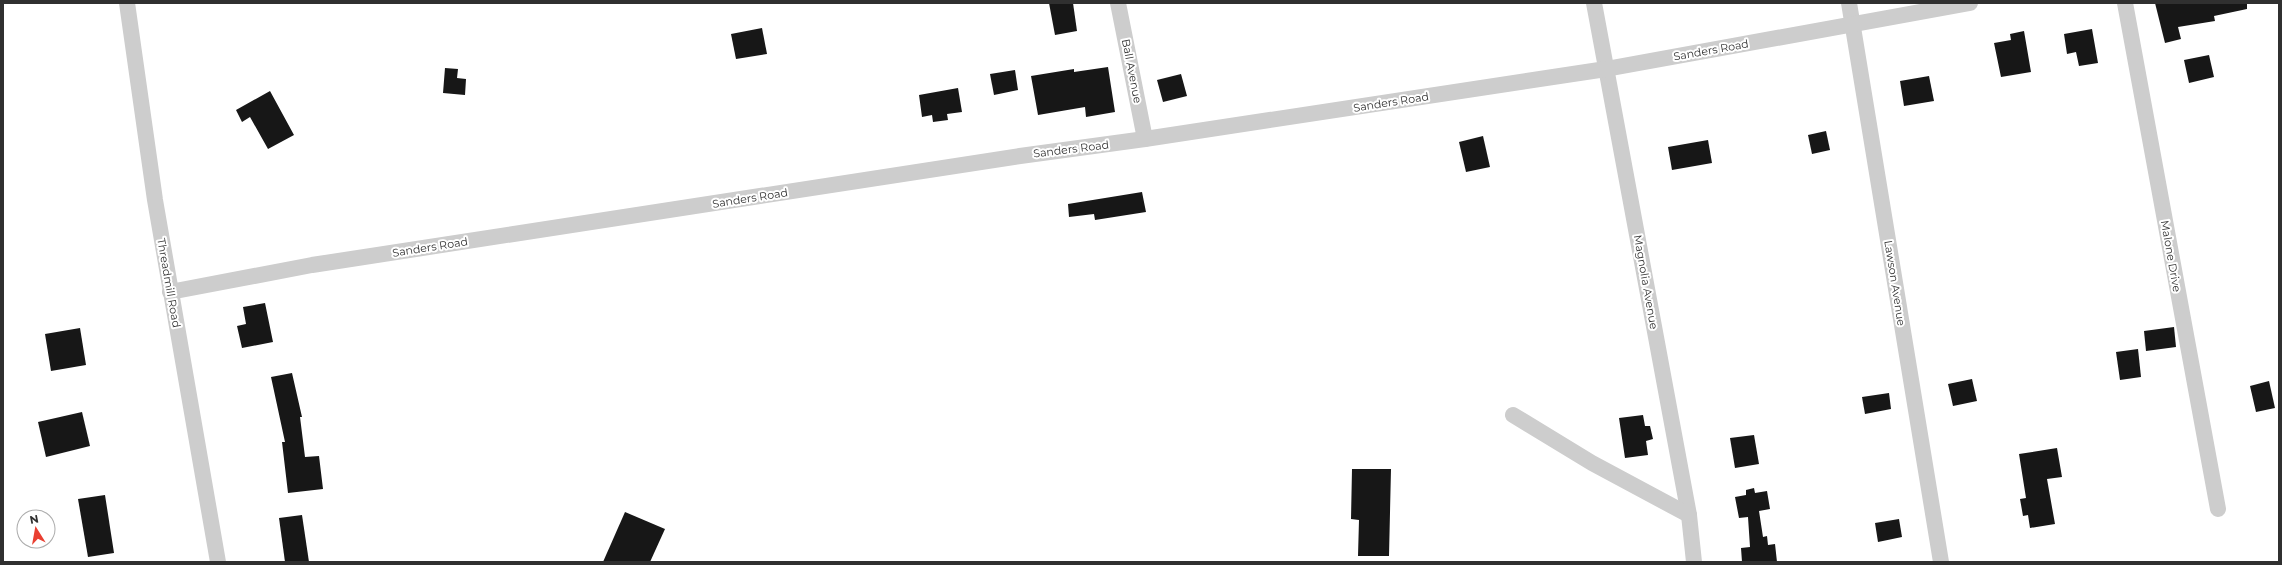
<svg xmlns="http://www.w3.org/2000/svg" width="2282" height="565" font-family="Montserrat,sans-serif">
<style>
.building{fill:#171717}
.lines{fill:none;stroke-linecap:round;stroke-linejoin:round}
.minor{stroke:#cdcdcd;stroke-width:16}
.labels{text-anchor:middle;stroke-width:4;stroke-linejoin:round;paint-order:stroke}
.street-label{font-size:11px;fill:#303030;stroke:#fff}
</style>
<rect width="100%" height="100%" fill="#fff"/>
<g class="building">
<path d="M1049,3h24l4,28 -22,4z"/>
<path d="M2155,3h92v6l-33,7 1,5 -37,6 3,12 -16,4z"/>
<path d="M762,28l5,26 -31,5 -5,-25z"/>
<path d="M2092,29l6,34 -19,3 -3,-14 -9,2 -3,-20z"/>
<path d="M2024,31l7,41 -30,5 -7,-34 17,-3 -1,-6z"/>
<path d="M2209,55l5,22 -25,6 -5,-23z"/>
<path d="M1108,67l7,45 -29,5 -1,-10 -47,8 -7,-39 43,-7v3z"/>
<path d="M445,68l13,1 -1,9 9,1 -1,16 -22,-2z"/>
<path d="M1015,70l3,20 -24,5 -4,-21z"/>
<path d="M1181,74l6,22 -24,6 -6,-22z"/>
<path d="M1929,76l5,25 -30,5 -4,-25z"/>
<path d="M958,88l4,24 -15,2 1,6 -15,2 -1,-7 -10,2 -3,-22z"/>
<path d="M270,91l24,44 -26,14 -18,-32 -8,5 -6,-12z"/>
<path d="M1826,131l4,19 -18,4 -4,-19z"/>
<path d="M1483,136l7,31 -24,5 -7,-30z"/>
<path d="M1708,140l4,23 -40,7 -4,-23z"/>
<path d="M1142,192l4,20 -51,8 -1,-6 -25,3 -1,-13z"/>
<path d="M265,303l8,39 -31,6 -5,-22 9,-2 -3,-17z"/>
<path d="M2174,327l2,20 -30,4 -2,-20z"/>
<path d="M80,328l6,37 -35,6 -6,-37z"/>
<path d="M2138,349l3,28 -21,3 -4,-28z"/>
<path d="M292,373l10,44h-2l5,40 14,-1 4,33 -35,4 -6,-51h3l-14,-65z"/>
<path d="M1972,379l5,22 -24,5 -5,-22z"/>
<path d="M2269,381l6,27 -19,4 -6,-26z"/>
<path d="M1889,393l2,16 -26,5 -3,-17z"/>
<path d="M82,412l8,34 -44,11 -8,-35z"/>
<path d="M1643,415l2,11h5l3,13 -7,2 2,14 -23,3 -6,-40z"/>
<path d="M1754,435l5,29 -24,4 -5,-30z"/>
<path d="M2057,448l5,29 -15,2 8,45 -25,4 -2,-13 -5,1 -3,-17 6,-1 -7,-44z"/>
<path d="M1352,469h39l-2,87h-31l1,-36 -8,-1z"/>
<path d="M1754,488l1,5 12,-2 3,18 -11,2 4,26 4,-1 1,9 7,-1 2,18h-35l-1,-14 9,-1 -2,-30 -9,1 -4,-21 11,-2v-5z"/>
<path d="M105,495l9,58 -26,4 -10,-58z"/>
<path d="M625,512l40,17 -15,33h-47z"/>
<path d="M302,515l7,47h-24l-6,-44z"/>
<path d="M1899,519l3,18 -24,5 -3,-19z"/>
</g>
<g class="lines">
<g class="minor">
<path d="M127,3l28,197 63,362"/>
<path d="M1118,3l27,136"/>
<path d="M1594,3l95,512 5,47"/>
<path d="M1849,3l92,559"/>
<path d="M2125,3l93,506"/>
<path d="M170,292l142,-27 708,-109 125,-17 461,-70 364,-66"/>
<path d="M1513,415l79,48 97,52"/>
</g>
</g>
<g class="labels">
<g class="street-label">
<text transform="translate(1711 50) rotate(-10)" y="4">Sanders Road</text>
<text transform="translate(1132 71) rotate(79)" y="4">Ball Avenue</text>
<text transform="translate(1391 102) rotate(-9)" y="4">Sanders Road</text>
<text transform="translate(1071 149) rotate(-7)" y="4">Sanders Road</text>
<text transform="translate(750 198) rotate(-9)" y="4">Sanders Road</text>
<text transform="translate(430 247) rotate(-9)" y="4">Sanders Road</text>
<text transform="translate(2171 256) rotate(80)" y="4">Malone Drive</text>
<text transform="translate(1646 282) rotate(80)" y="4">Magnolia Avenue</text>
<text transform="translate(169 283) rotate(80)" y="4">Threadmill Road</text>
<text transform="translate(1895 283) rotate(81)" y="4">Lawson Avenue</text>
</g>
</g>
<rect width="2282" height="565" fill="none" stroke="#303030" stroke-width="8"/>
<g transform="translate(36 529) rotate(349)"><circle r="19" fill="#ffffff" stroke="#acacac"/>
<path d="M0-3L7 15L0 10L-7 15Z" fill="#e93f31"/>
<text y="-6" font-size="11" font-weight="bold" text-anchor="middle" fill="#303030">N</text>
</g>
</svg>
